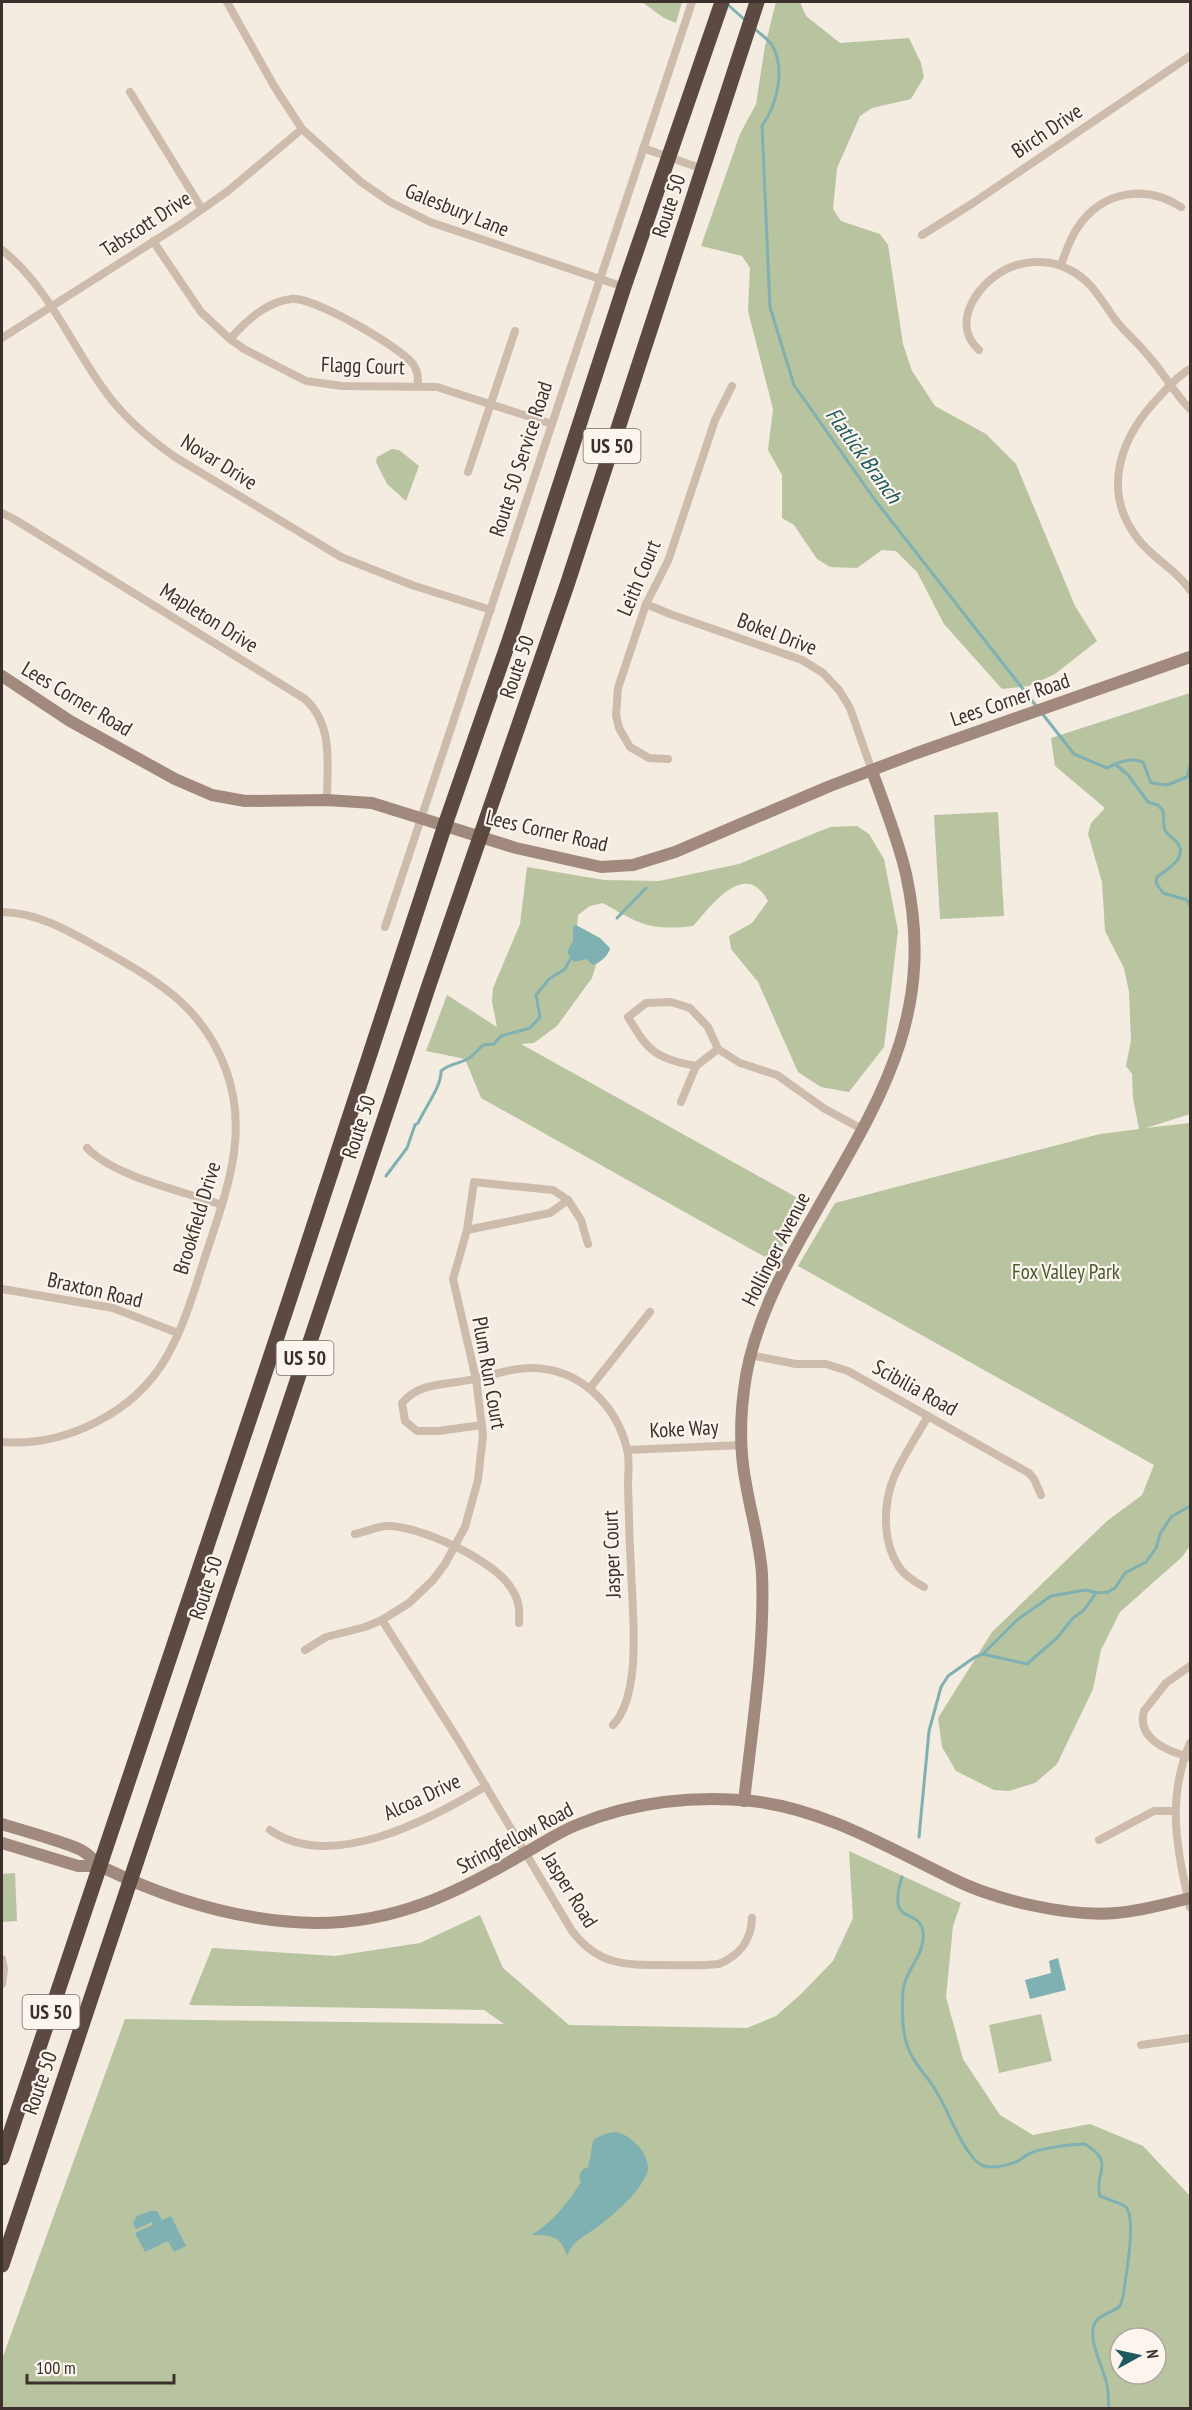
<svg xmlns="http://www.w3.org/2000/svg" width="1192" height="2410" font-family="'PT Sans Narrow',sans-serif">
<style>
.green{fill:#b8c4a0;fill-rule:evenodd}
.water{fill:#7fb0b2}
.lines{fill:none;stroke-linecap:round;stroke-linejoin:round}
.stream{stroke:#7fb0b2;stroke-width:3}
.street{stroke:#cdbbac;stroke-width:8}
.secondary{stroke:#a18a7d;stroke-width:12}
.highway{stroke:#5c4a42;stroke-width:15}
.labels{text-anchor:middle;stroke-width:4.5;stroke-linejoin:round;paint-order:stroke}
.shield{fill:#fbf5ee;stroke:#756b66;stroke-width:1.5}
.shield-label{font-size:20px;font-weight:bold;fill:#3b302b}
.street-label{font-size:21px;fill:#3b302b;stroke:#fbf5ee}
.park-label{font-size:21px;fill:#4a5a2e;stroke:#fbf5ee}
.water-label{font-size:22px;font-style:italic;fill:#1f5a5e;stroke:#fbf5ee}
</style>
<rect width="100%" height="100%" fill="#f4ebe1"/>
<g class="green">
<path d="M642,2h40l-6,21 -12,-5z"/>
<path d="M776,2h24l6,14 34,27 69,-5 12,25 3,14 -13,22 -39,9 -12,8 -23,52 -4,41 8,12 39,13 8,11 15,99 9,27 23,35 51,28 30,30 59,142 22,35 -42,33 -26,12 -27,3 -58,-65 -27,-52 -21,-21 -14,-1 -25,18 -27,-1 -13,-8 -23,-34 -12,-7v-43l-14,-25 5,-41 -25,-98 2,-43 -8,-12 -41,-10 39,-112 16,-30 9,-58z"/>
<path d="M392,449l7,1 20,16 -13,35 -19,-17 -11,-22 1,-5z"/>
<path d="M1190,693v421l-44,14 44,-5v423l-8,11 -62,55 -19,38 -8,39 -36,75 -22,19 -26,8 -15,-1 -38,-19 -14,-24 -4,-29 54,-86 115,-111 35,-26 12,-30 -356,-199 37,-63 265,-69 39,-5 -6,-31 -1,-24 -6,-8 5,-26 -2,-48 -5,-24 -19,-37 -3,-49 -14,-48 3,-11 14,-15 -50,-42 -4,-28z"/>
<path d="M998,812l6,104 -64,3 -6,-104z"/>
<path d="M857,826l12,8 15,25 14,72 -14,116 -35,45 -28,-5 -23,-15 -40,-90 -27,-33 -2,-13 23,-13 16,-22c-23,-43 -57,5 -75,25 -43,5 -54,-2 -90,-23l-13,3 -12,9 -1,14 17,22 2,14 -4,13 -35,48 -23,17 -13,1 284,158 -31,60 -293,-164 -16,-39 -39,-8 21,-56 50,32 -5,-25 1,-14 27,-64 7,-57 77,13 55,1 80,-17 91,-37z"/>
<path d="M849,1851l112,52 -8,23 -7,71 17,62 37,56 33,20 57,-11 53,22 47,50v212h-1188v-49l123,-340 379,5 -20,-14 -295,-5 23,-57 123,8 85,-13 60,-28 23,53 66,57 178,3 29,-12 25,-22 32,-33 20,-43zM1120,2338h36v36h-36z"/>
<path d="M15,1873l2,48 -15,1v-48z"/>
<path d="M1041,2014l11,47 -53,12 -10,-48z"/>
</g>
<g class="water">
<path d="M576,925l24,13 10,10c-1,7 -10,15 -17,17l-7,-6 -12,3 -7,-10 6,-11v-14z"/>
<path d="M1058,1958l8,32 -36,9 -5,-19 26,-7 -2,-12z"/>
<path d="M613,2132c16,0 36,21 35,37 -1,6 -5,12 -8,17 -10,14 -26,28 -40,39 -12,10 -27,14 -33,31 -7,-21 -16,-21 -36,-21 21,-12 37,-32 50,-53l-2,-5 3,-7 6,-3c8,-25 -4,-28 25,-35z"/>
<path d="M150,2211h7l5,9 9,-4 15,30 -12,6 -6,-11 -23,11 -10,-19 18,-8 -1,-3 -16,7 -3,-6 4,-7z"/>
</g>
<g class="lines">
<g class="stream">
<path d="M726,3l19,17"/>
<path d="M755,29c5,5 13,10 17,16 14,24 5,60 -10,81l8,181 24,78 81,115 162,207"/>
<path d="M1041,712l33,42 33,14c12,-6 23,-11 36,-6l8,21 16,2 20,-8 3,-11"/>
<path d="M1115,764l13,11 20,27 10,3 5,6c1,5 0,14 2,19 2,5 7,7 10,10 16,16 -7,29 -18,37l-1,6 7,10 24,7 3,6"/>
<path d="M617,918l29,-30"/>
<path d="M474,1054l9,-9 11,-1 7,-8 29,-8 10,-11 -4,-22 13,-16 16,-10 6,-11"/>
<path d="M386,1176l21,-28 8,-23 3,-2c7,-15 24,-38 23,-52 10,-9 23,-7 32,-16"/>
<path d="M983,1654l44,10 30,-26 16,-20 11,-8 12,-17"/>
<path d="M919,1837l10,-106 12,-44 7,-11 27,-19 8,-3 34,-34 34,-24 35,-6 10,3 12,-1 7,-4 10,-15 21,-11 10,-14 4,-14 11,-17 19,-11"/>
<path d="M902,1877c-16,52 17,28 21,55 3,23 -18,37 -20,59 -1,16 -1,39 4,54 6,19 20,30 29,46 12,19 19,42 32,60 4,6 9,13 16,15 9,3 27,-1 36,-6 4,-2 6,-6 11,-7 11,-5 41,-9 54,-9 32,20 8,28 15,52 7,3 23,8 26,11 11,12 -1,73 -3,90l-3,9c-7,6 -18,8 -24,15 -11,15 8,47 11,64 2,8 1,16 2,23"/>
</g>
<g class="street">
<path d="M227,2l47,84 28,43 59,53 29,20 40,20 194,65"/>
<path d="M130,92l72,117"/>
<path d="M643,148l60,21"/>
<path d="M922,235l51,-32 217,-147"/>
<path d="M153,241l48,71 29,27 14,10 62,32 36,5 95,1 115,37"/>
<path d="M2,250c46,36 69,95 103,141 19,27 43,47 70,66l166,100 71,28 79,25"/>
<path d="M1061,265c5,-13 9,-27 17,-38 24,-36 68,-43 103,-20"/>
<path d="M2,338l179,-114 47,-33 74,-62"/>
<path d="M230,339c16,-18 36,-37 61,-40 21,-3 108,47 122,65 5,7 5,13 5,22"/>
<path d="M979,350c-31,-28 2,-71 32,-83 18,-7 40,-7 57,2 24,11 34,33 49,53 11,13 24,24 34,37 14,16 24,35 39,50"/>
<path d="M1190,369c-11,6 -21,17 -30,27 -39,40 -60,94 -22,143 15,20 38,30 52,51"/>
<path d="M468,472l47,-141"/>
<path d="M2,513l12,6 291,180c29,26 22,66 22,101"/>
<path d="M646,604l24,10 132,46 21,13 16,17 11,18 22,63"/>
<path d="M668,759l-19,-1 -19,-11 -11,-19 -3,-13 2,-27 28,-84 22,-43 47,-141 17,-34"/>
<path d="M2,912c41,1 73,23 108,42 53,30 94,56 116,116 22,60 3,114 -16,172 -13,38 -23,79 -43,114 -32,57 -102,91 -165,86"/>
<path d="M385,927l307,-925"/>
<path d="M718,1049l-22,17c-40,-7 -48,-15 -68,-49l18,-14 25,-1 19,6 18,19 10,22 22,14 37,12 48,34 37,20"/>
<path d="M681,1102l15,-36"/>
<path d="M87,1148c28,29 96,43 135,57"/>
<path d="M568,1200l13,20 7,24"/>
<path d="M2,1289l111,19 65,25"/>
<path d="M750,1355l46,9h30l22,7 181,102 5,6 7,16"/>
<path d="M590,1388l60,-76"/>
<path d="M482,1425l-44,6h-21l-12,-10 -3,-18c20,-24 52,-17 80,-26 16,-4 32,-9 49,-9 48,0 85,36 96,81 3,11 1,25 1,36 1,27 1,55 3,82 1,43 12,126 -18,158"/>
<path d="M628,1450l114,-5"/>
<path d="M355,1534c10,-2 21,-7 31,-8 33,-1 108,34 125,62 8,11 9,22 8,35"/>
<path d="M924,1587c-9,-5 -19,-11 -25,-20 -17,-25 -16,-63 -5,-90 9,-21 23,-41 34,-61"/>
<path d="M382,1620l75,118 115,193c26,34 52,34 91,34 19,0 37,1 56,-1 21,-9 32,-23 33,-46"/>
<path d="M305,1650l21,-13 39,-10 17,-7 27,-17 24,-23 12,-16 20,-37 13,-47 5,-45 -7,-56 -23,-100 14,-49 83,-17 18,-13 -15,-10 -79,-8 -7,48"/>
<path d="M1190,1743c-24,56 -13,107 0,164"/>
<path d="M1190,1757c-21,-5 -54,-18 -46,-46l22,-28 24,-17"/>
<path d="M270,1830c61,43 161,-11 216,-44"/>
<path d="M1099,1840l55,-29h21"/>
<path d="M2,1959l2,10 -2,15"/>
<path d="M1141,2045l49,-7"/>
</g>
<g class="secondary">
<path d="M2,676l68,45 105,58 37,16 33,6 82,-1 45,3 144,45 85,19 32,-2 42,-13 155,-66 84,-32 276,-97"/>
<path d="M744,1801c8,-72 21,-155 18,-227 -2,-31 -11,-60 -16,-90 -7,-35 -6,-72 0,-108 11,-61 41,-114 72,-168 65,-113 118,-197 88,-334 -8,-35 -22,-69 -34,-103"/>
<path d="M2,1824c25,8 53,15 77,25 10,4 16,14 25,19 66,32 139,54 213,55 79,0 140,-30 206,-69 19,-10 35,-22 56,-30 54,-22 115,-29 173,-23 72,8 135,46 199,77 43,22 117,39 165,35 26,-2 50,-9 74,-15"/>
<path d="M2,1843l76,23h22"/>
</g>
<g class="highway">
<path d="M2,2158l285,-851 158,-482 65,-187 114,-351 98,-285"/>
<path d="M2,2265l427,-1280 138,-400 190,-583"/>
</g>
</g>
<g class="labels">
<g class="shield">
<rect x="583.5" y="429" width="57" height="34" rx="4.5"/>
<rect x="276.5" y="1341" width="57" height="34" rx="4.5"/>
<rect x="22.5" y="1995" width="57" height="34" rx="4.5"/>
</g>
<g class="shield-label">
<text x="612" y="453">US 50</text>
<text x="305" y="1365">US 50</text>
<text x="51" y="2019">US 50</text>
</g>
<g class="street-label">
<text transform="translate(1047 131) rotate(-34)" y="7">Birch Drive</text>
<text transform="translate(669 206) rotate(-72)" y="7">Route 50</text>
<text transform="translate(457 210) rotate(22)" y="7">Galesbury Lane</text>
<text transform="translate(146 224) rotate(-33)" y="7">Tabscott Drive</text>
<text transform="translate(363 366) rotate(2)" y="7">Flagg Court</text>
<text transform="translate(521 459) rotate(-72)" y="7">Route 50 Service Road</text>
<text transform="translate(219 462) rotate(32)" y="7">Novar Drive</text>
<text transform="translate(639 578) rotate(-67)" y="7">Leith Court</text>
<text transform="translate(209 618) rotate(32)" y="7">Mapleton Drive</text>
<text transform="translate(777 634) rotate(21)" y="7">Bokel Drive</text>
<text transform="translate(517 667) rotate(-71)" y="7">Route 50</text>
<text transform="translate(77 699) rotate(31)" y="7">Lees Corner Road</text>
<text transform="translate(1010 700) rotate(-19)" y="7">Lees Corner Road</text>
<text transform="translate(547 831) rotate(13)" y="7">Lees Corner Road</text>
<text transform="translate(359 1127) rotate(-72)" y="7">Route 50</text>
<text transform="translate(197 1218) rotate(-73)" y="7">Brookfield Drive</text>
<text transform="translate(776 1249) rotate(-63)" y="7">Hollinger Avenue</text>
<text transform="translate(95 1290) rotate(13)" y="7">Braxton Road</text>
<text transform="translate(489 1373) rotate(80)" y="7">Plum Run Court</text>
<text transform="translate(915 1388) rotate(29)" y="7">Scibilia Road</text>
<text transform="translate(684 1429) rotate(-3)" y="7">Koke Way</text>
<text transform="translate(612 1554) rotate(-92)" y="7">Jasper Court</text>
<text transform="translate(206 1588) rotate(-72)" y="7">Route 50</text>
<text transform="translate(422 1797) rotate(-25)" y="7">Alcoa Drive</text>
<text transform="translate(515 1838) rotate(-28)" y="7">Stringfellow Road</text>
<text transform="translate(570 1890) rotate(58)" y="7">Jasper Road</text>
<text transform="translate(40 2083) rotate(-71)" y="7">Route 50</text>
</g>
<g class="park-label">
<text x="1066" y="1279">Fox Valley Park</text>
</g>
<g class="water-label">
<text transform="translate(864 455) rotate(54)" y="8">Flatlick Branch</text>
</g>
</g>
<rect width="1192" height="2410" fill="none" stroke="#3b302b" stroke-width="6"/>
<g transform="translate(1138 2356) rotate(82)"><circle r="28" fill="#fbf5ee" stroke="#aea6a0" stroke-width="1.5"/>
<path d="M0-4.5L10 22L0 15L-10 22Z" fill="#1f5a5e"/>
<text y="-9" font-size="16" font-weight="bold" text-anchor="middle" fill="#3b302b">N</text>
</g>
<path d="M27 2374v9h147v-9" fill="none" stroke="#3b302b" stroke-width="3"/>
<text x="36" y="2374" font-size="18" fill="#3b302b" stroke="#fbf5ee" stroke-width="4.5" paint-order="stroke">100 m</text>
</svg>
